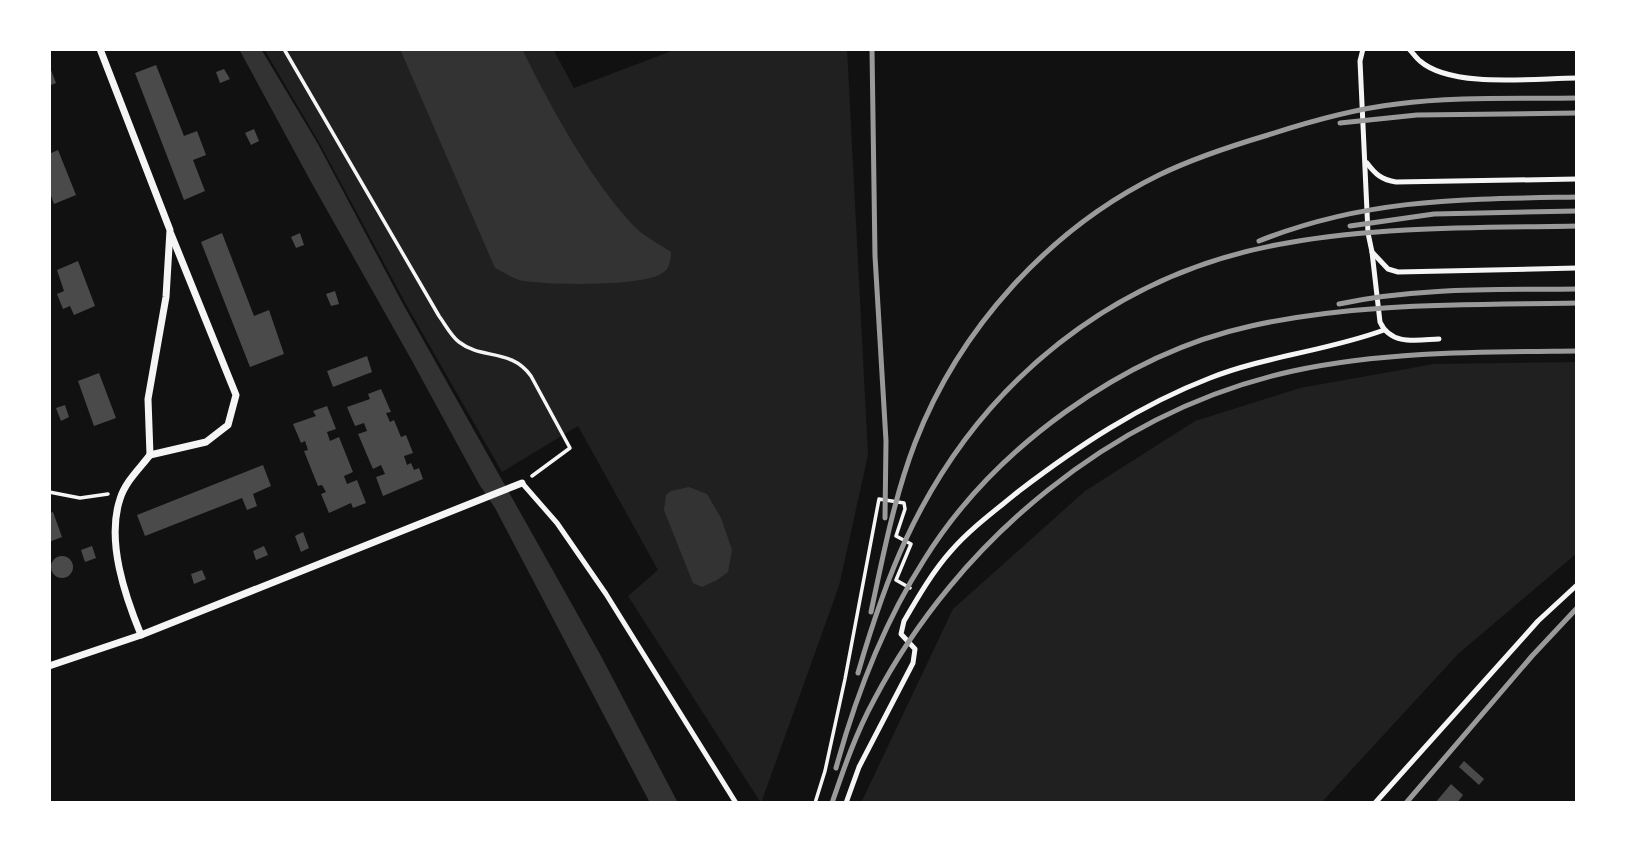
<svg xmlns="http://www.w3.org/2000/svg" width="1626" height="852" font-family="Helvetica,sans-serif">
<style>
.green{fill:#202020}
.water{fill:#333}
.building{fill:#4a4a4a}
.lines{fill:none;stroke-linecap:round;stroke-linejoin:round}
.path{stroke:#f5f5f5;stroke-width:3.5}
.service{stroke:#f5f5f5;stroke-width:5}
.minor{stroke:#f5f5f5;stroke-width:7}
.rail{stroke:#9a9a9a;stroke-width:5}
</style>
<rect width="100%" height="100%" fill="#111"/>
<g class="green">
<path d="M264,49h289l21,39 103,-39h170l21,406 -29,131 -78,217 -133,-207 30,-26 -80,-144 -76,46 -95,-166 -87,-162z"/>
<path d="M1577,362v191l-119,101 -137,149h-460l92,-194 132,-118 110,-70 105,-33 134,-24z"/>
</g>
<g class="water">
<path d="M239,49h22l57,95 85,160 198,352 77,147h-28l-155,-295 -16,-24 -68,-125 -101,-179z"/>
<path d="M400,49h122c28,57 67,128 109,174 11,13 27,20 40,29 0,7 -1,15 -7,20 -17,15 -115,13 -140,9 -10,-1 -20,-9 -29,-13z"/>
<path d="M689,487l18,7 14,24 11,32 -4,22 -11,8 -15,7 -9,-4 -29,-73 2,-15 5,-4z"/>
</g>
<g class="building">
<path d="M49,65l7,18 -7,3z"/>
<path d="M156,65l28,71 13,-5 9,24 -13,5 12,31 -21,9 -49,-127z"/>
<path d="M224,69l6,10 -10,4 -4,-11z"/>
<path d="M254,129l5,12 -8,4 -6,-12z"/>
<path d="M58,150l18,45 -22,9 -5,-14v-36z"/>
<path d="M222,233l32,83 15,-6 15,44 -34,13 -49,-125z"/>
<path d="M300,233l4,12 -8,3 -5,-11z"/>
<path d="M78,261l17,45 -21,9 -4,-9 -7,3 -6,-15 7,-3 -7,-21z"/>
<path d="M335,291l4,13 -8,2 -5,-12z"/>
<path d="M367,356l5,16 -39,15 -6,-16z"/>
<path d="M99,373l17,45 -22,8 -16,-45z"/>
<path d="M381,389l10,23 -5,1 4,9 4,-2 7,17 5,-2 7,18 -9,3 3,9 4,-2 3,7 5,-2 4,11 -40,17 -7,-19 9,-3 -4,-9 -8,4 -15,-35 9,-3 -3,-8 -9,3 -8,-19 23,-8 -2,-5z"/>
<path d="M65,405l4,12 -8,4 -5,-13z"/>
<path d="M327,406l9,23 -9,3 3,9 9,-4 14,35 -9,4 3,8 10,-4 9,23 -13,5 -2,-5 -22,10 -8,-19 5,-2 -4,-7 -4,1 -14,-35 4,-1 -3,-9 -4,2 -8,-19 23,-8 -3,-5z"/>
<path d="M263,465l8,21 -18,8 4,12 -10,4 -5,-12 -97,38 -8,-21z"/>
<path d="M53,512l9,25 -13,5v-29z"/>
<path d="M303,532l6,16 -8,4 -6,-16z"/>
<path d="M92,546l4,12 -11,4 -4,-12z"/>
<path d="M264,546l4,9 -12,5 -3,-9z"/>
<circle cx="62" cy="567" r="11"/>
<path d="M202,570l4,9 -12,5 -3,-10z"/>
<path d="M1464,761l20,18 -5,6 -20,-18z"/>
<path d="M1451,784l12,11 -6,8h-22z"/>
</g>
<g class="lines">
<g class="path">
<path d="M284,49l155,267c6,8 12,20 20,26 23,18 52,6 72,34l39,72 -38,28"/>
<path d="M49,492l31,6 28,-4"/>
<path d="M815,803l10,-32 20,-92 34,-180 25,4 1,6 -9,27 15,8 -15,36 14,8"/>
</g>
<g class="service">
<path d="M1363,49l-3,12 8,172 4,19 8,70c11,24 37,18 59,17"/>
<path d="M1409,49c4,4 7,9 11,12 32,28 116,17 157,17"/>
<path d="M1367,163c8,11 15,17 29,19l181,-3"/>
<path d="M1372,252l16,17 10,3 179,-4"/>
<path d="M522,483l35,40 49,71 130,209"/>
<path d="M846,803l13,-36 54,-104 2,-14 -14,-15 3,-13c14,-24 29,-50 47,-70 20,-23 45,-41 68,-60 59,-45 121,-86 191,-113 56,-22 117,-27 174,-48"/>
<path d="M1375,803l163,-182 39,-36"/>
</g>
<g class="minor">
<path d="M100,49l70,181 -4,67 -18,102 2,56c-10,13 -25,27 -30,44 -14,42 5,97 21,136"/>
<path d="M150,455l56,-13 22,-17 8,-30 -65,-161"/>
<path d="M49,666l92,-31 381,-152"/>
</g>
<g class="rail">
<path d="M872,49l3,207 11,185 -1,77"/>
<path d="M1340,123l77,-8 160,-2"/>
<path d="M1350,226l84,-12 143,-3"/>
<path d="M1259,241c108,-43 204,-42 318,-44"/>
<path d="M1339,304c78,-17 159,-14 238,-15"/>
<path d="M871,612c12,-56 23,-114 44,-169 44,-114 134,-214 244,-268 35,-17 72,-29 109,-40 43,-14 85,-26 129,-31 59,-8 121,-5 180,-6"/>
<path d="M858,673c13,-45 28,-91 48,-134 73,-157 209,-267 381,-296 95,-17 193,-15 290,-17"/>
<path d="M836,768c20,-73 47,-144 88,-208 69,-111 199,-206 327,-234 107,-24 218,-21 326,-23"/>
<path d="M832,803c12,-35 24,-70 42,-103 84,-160 240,-290 419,-329 93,-20 189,-19 284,-20"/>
<path d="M1406,803l126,-147 45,-48"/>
</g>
</g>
<rect width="1626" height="852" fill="none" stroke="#ffffff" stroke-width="102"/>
</svg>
